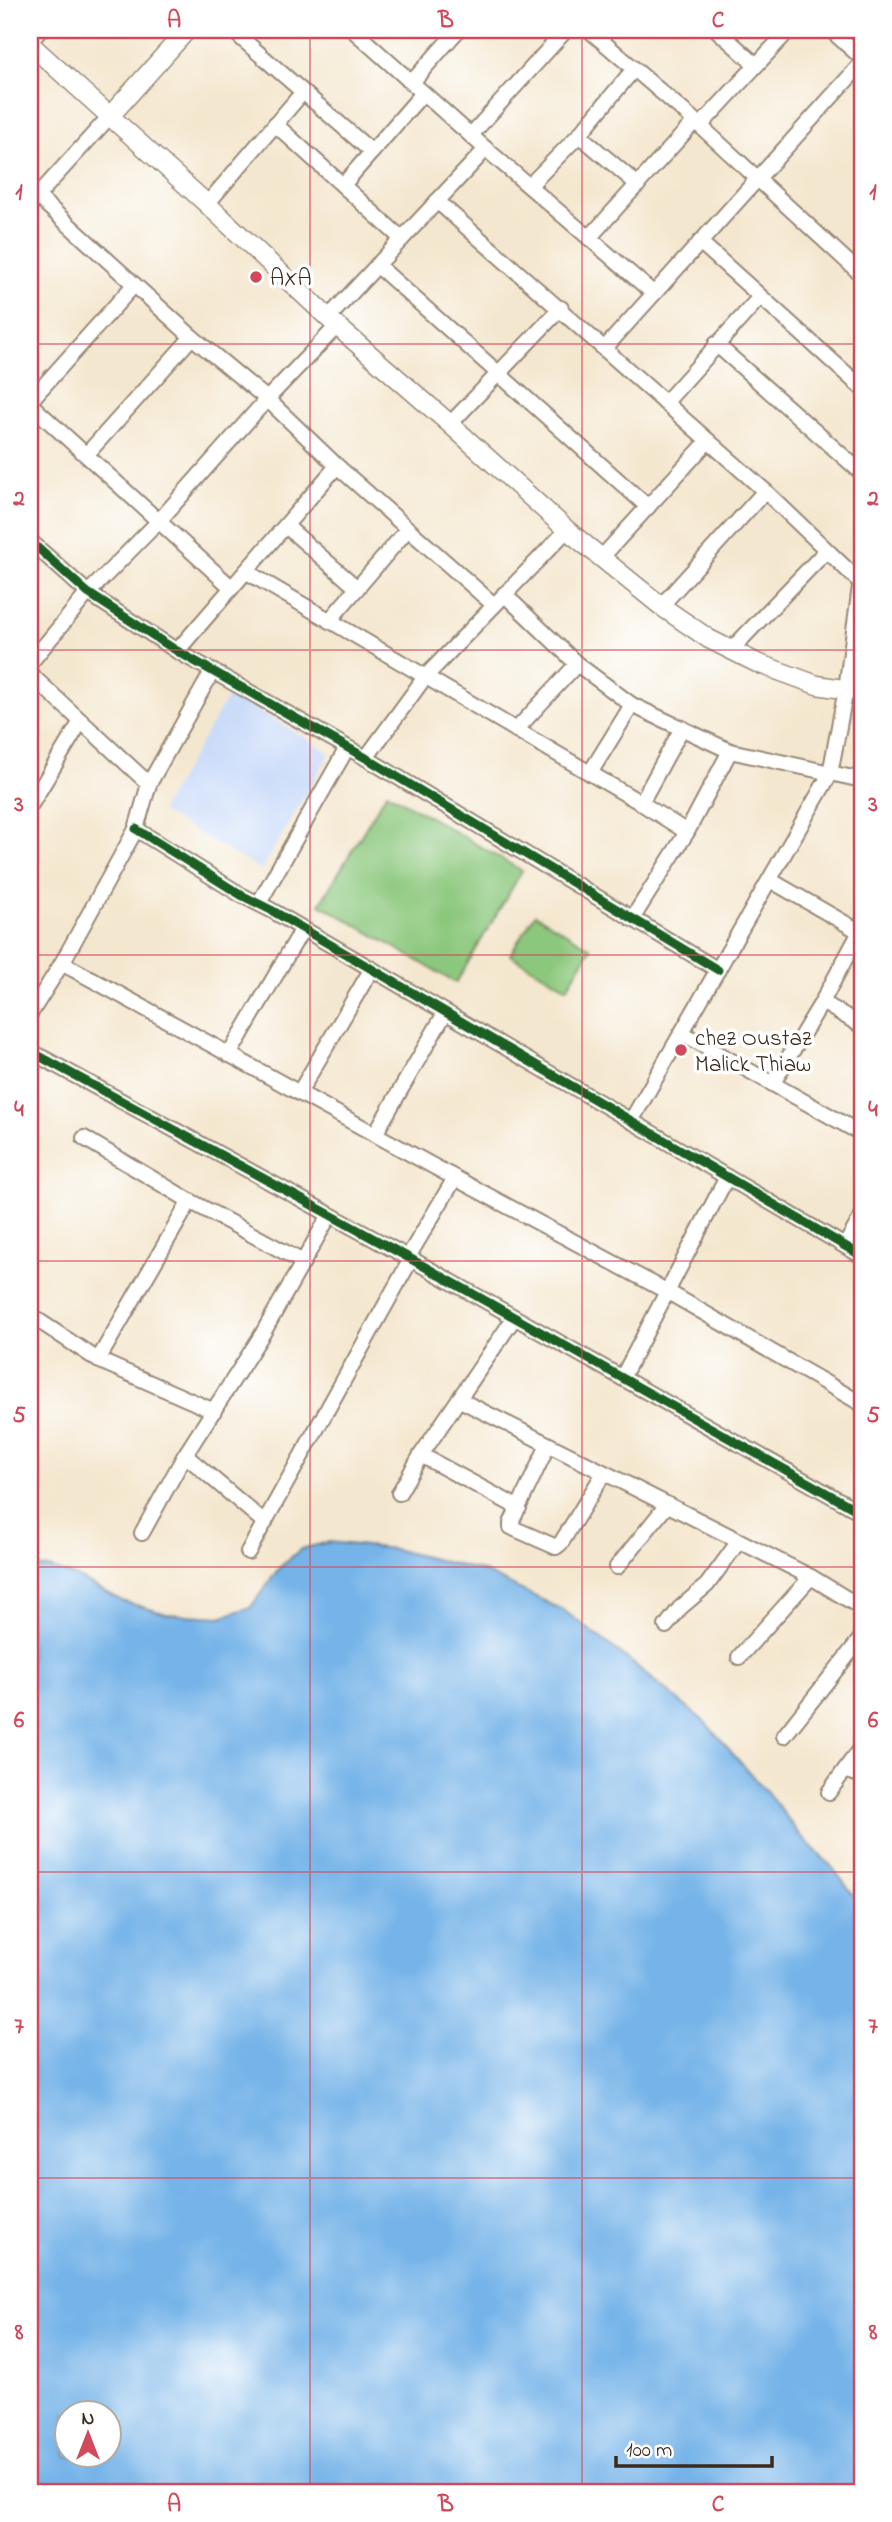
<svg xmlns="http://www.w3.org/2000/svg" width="892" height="2522" font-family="'Indie Flower',sans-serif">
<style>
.built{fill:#cbdcf9}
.green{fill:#8bc77c;stroke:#63784d;stroke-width:2}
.water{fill:#75b3e8;stroke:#586e83;stroke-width:2;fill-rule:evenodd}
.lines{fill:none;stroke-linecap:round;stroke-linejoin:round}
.minor-casing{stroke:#988876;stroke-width:18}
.major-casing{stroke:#988876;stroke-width:21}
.minor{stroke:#fff;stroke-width:14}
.major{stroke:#fff;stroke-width:18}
.cycleway-casing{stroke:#fff;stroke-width:13}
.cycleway{stroke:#1b5e20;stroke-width:9}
.grid{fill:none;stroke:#d1495b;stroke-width:2;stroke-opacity:0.55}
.poi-dot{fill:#d1495b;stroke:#fff;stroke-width:2.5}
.labels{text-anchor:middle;stroke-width:7;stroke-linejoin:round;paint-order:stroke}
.poi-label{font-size:23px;fill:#3b2a1e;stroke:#fff;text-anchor:start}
.neatline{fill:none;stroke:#d1495b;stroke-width:2.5}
.grid-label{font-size:23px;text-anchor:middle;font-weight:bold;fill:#d1495b}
</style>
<rect width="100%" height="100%" fill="#fff"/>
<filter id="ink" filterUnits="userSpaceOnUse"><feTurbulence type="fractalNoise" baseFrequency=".0143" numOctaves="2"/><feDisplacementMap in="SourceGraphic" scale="14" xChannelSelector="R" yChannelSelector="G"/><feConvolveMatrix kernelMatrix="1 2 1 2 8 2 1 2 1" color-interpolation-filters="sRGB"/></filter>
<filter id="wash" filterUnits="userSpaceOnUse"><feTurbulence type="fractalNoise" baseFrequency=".00686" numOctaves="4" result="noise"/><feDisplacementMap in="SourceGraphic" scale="28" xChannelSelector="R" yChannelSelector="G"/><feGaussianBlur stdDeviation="1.57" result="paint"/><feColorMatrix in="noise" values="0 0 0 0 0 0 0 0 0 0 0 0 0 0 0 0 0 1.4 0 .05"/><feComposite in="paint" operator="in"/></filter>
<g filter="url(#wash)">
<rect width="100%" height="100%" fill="#f4e7cf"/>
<path class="built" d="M230,693l100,60 -69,117 -101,-59z"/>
<g class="green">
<path d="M387,792l135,79 -66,112 -136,-79z"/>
<path d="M535,914l56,34 -24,40 -57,-33z"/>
</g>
<path class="water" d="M329,1542l64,7 89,22 81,39 56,42 86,70 71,81 22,30 33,33 31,40v586h-832v-925l19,1 28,9 45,24 45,13 53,3 31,-10 28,-39 22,-19zM66,2414h42v42h-42z"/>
</g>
<g filter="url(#ink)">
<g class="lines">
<defs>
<g id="minor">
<path d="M232,30l140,122"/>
<path d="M353,30l133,119 167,144"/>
<path d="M589,30l106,91 167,154"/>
<path d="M717,30l39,35"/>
<path d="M831,30l31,28"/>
<path d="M30,42l10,-12"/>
<path d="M412,82l46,-52"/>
<path d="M275,124l127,115"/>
<path d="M700,126l89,-96"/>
<path d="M471,135l95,-105"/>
<path d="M579,135l59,50"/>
<path d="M343,185l80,-92"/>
<path d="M529,186l50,-51 55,-66"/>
<path d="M37,196l155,141 75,62 70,67 157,139"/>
<path d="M437,201l328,290 95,91"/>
<path d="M30,204l80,-88"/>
<path d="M207,204l96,-112"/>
<path d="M589,238l106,-117"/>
<path d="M700,242l162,146"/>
<path d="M377,265l271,242"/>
<path d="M328,318l158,-169"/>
<path d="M716,344l146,129"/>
<path d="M604,349l258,-286"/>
<path d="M30,401l104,-116"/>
<path d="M665,403l95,-106"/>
<path d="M30,404l201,183"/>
<path d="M450,424l111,-116"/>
<path d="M86,455l106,-118"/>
<path d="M286,526l71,62"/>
<path d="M30,541l58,52 89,58 189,107 352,212"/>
<path d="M602,557l106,-116"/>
<path d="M247,572l394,231 46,29"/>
<path d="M504,594l73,70 55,41 98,46 132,29"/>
<path d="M661,606l104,-115"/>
<path d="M329,621l79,-92"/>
<path d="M177,651l160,-185"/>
<path d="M730,651l96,-100"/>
<path d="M30,663l58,-70 71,-72 108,-122 70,-73"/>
<path d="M30,674l119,110"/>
<path d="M516,730l61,-66"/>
<path d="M366,758l59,-81 142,-147"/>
<path d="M590,773l42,-68"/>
<path d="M641,803l41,-75"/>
<path d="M30,806l51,-85"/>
<path d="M136,829l105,66 30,15 591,346"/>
<path d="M770,880l92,53"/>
<path d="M259,903l88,-155"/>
<path d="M632,919l55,-87 43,-81"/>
<path d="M62,963l393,215 213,114 194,112"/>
<path d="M822,1002l40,24"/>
<path d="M30,1014l32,-51 74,-134 13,-45 63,-112"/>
<path d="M682,1033l180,101"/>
<path d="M30,1051l381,208 451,254"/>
<path d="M229,1055l73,-125"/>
<path d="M773,1083l49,-81 40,-74"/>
<path d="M299,1093l72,-123"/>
<path d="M631,1121l199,-347 16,-85 16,-117"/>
<path d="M375,1134l70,-121"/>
<path d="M84,1138l106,63 113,61"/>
<path d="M845,1246l17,-30"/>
<path d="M408,1257l47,-79"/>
<path d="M30,1315l68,45 116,51"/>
<path d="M98,1360l92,-159"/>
<path d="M622,1378l105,-201"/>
<path d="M460,1400l351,177 51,31"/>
<path d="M548,1445l-37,78v4l4,2 41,18 5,-4 43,-70"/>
<path d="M185,1455l80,68"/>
<path d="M421,1455l98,53"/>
<path d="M399,1493l22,-38 93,-137"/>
<path d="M142,1533l43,-78 78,-122 66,-117"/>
<path d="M248,1552l163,-293"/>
<path d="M617,1567l50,-62"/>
<path d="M666,1626l14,-18 27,-23 32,-44"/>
<path d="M739,1657l72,-80"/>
<path d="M784,1736l78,-99"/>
<path d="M845,1770l17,6"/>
<path d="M829,1792l33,-46"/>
</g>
<g id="major">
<path d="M30,44l177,160 130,122 113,98 117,106 94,76 48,33 48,24 60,22 45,7"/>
<path d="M110,116l77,-86"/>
</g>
</defs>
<use href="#minor" class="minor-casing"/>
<use href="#major" class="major-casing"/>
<use href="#minor" class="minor"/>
<use href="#major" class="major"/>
<defs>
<g id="cycleway">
<path d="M30,541l58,52 89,58 189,107 352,212"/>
<path d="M136,829l105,66 30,15 591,346"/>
<path d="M30,1051l381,208 451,254"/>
</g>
</defs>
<use href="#cycleway" class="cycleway-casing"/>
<use href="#cycleway" class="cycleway"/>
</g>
</g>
<path class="grid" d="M310,30v2462M582,30v2462M30,344h832M30,650h832M30,955h832M30,1261h832M30,1567h832M30,1872h832M30,2178h832"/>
<g class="poi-dot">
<circle cx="256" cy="277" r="7"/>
<circle cx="681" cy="1050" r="7"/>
</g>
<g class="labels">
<g class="poi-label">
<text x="270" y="285">AXA</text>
<text x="695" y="1045">chez Oustaz<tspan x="695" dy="26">Malick Thiaw</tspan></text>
</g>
</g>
<rect width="892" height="2522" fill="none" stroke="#fff" stroke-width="77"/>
<g transform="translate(88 2434)"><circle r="33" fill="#ffffff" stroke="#b1aaa5" stroke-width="2"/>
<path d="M0-5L12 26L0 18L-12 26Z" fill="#d1495b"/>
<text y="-10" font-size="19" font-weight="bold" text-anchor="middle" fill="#3b2a1e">N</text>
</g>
<path d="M616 2456v10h156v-10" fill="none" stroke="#3b2a1e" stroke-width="3.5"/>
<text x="626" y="2456" font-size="21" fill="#3b2a1e" stroke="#ffffff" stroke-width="5" paint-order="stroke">100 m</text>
<rect x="38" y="38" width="816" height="2446" class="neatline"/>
<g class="grid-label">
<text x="174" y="27">A</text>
<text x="446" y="27">B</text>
<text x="718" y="27">C</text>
<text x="19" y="199">1</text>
<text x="873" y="199">1</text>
<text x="19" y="505">2</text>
<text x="873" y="505">2</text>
<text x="19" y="811">3</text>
<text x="873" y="811">3</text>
<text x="19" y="1116">4</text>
<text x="873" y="1116">4</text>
<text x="19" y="1422">5</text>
<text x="873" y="1422">5</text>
<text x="19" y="1727">6</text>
<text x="873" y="1727">6</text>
<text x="19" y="2033">7</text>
<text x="873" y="2033">7</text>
<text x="19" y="2339">8</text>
<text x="873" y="2339">8</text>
<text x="174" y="2511">A</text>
<text x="446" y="2511">B</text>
<text x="718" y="2511">C</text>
</g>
</svg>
